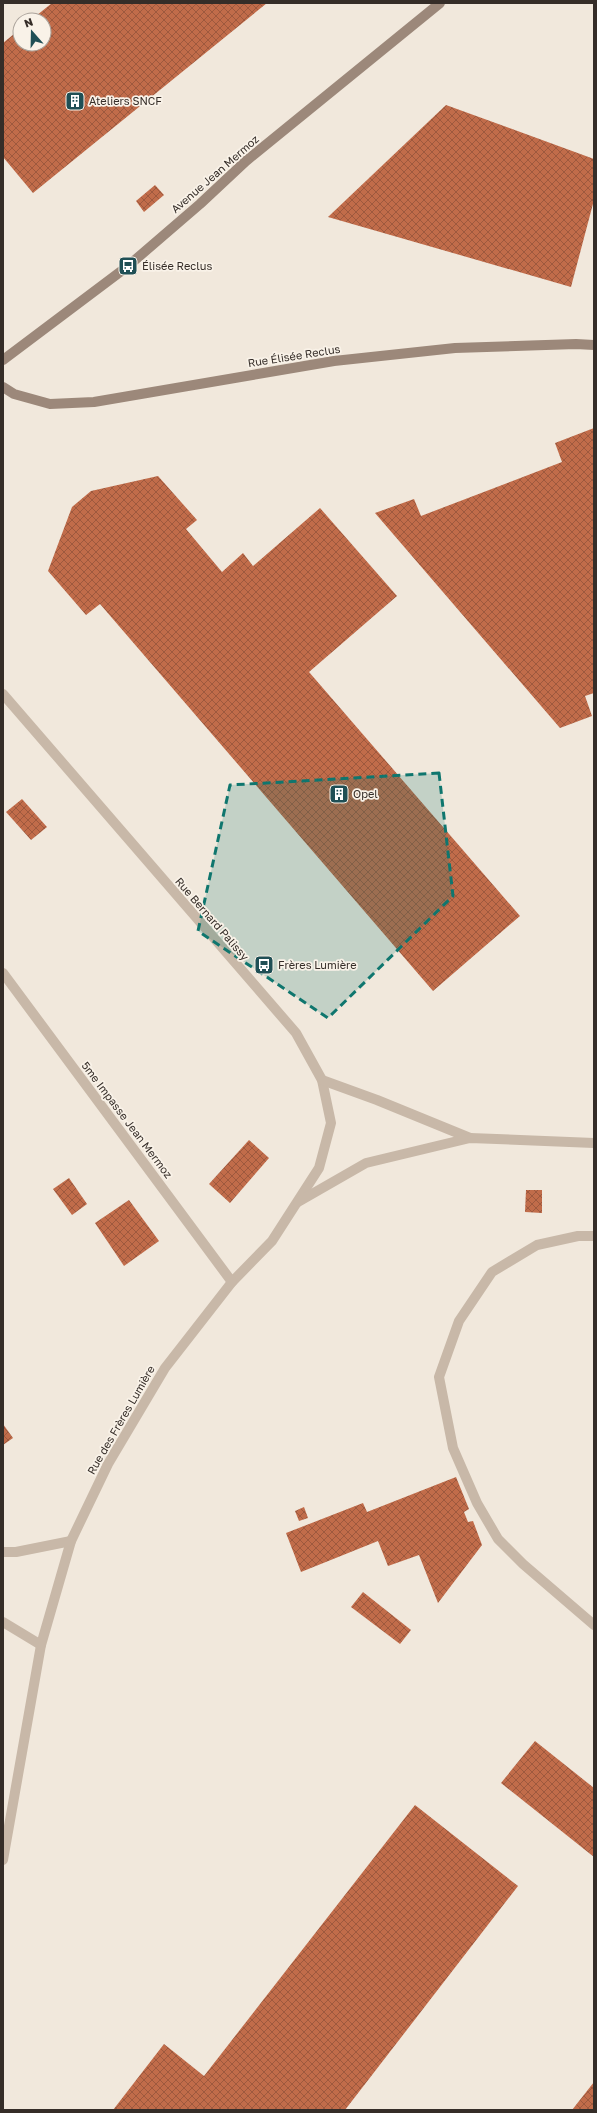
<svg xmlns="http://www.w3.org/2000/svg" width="597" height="2113" font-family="'Golos Text',sans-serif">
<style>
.building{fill:url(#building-cross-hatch)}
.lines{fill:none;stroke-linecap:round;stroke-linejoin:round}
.lane{stroke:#c8b8a8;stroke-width:10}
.street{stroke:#c8b8a8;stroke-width:10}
.secondary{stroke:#9c887a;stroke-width:10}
.marked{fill:#0f766e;fill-opacity:0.2;stroke:#0f766e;stroke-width:3;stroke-dasharray:8 5;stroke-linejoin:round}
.labels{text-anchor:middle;stroke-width:3.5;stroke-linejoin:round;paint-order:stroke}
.poi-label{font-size:11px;fill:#352d28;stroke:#f9f2e8;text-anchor:start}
.street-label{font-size:11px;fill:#352d28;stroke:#f9f2e8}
</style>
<defs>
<pattern id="building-cross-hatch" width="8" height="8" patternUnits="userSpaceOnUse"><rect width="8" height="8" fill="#c16c4a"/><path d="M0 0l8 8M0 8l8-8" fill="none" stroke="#9e593e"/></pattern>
</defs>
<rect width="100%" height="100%" fill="#f1e8dc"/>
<g class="building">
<path d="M52,3h215l-234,190 -30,-36v-114l17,-14v15h24v-24h-13z"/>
<path d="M446,105l148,54v41l-23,87 -243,-70z"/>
<path d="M155,185l9,10 -20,17 -8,-11z"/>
<path d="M594,428v265l-9,3 7,20 -32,12 -185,-215 39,-14 7,17 141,-54 -7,-19z"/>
<path d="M158,476l39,44 -11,9 36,43 21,-19 10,13 67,-58 77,88 -88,76 211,244 -87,75 -333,-387 -14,11 -38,-44 24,-64 19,-16z"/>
<path d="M22,799l25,28 -16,13 -25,-28z"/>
<path d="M249,1140l20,18 -39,45 -21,-19z"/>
<path d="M69,1178l18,26 -15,11 -19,-26z"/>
<path d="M526,1190h16v23l-17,-1z"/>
<path d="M129,1200l30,41 -35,25 -29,-43z"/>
<path d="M3,1424l10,14 -10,7z"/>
<path d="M456,1477l13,32 -5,3 4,10 5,-1 9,24 -44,58 -19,-48 -31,11 -10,-25 -77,31 -15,-39 77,-30 4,9z"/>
<path d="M304,1507l4,11 -9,3 -4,-10z"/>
<path d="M363,1592l48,38 -11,14 -49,-37z"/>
<path d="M535,1741l59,47v69l-93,-74z"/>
<path d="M415,1805l103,81 -173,224h-232l51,-66 40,32z"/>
<path d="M594,2082v28h-22z"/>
</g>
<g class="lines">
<path class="lane" d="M594,1236h-16l-41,9 -45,27 -33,49 -20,56 14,71 24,55 21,36 25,25 71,61"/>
<g class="street">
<path d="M3,694l293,339 26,47 9,43 -12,45 -47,73 -40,41 -67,86 -57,96 -37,77 -30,104 -38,215"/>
<path d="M3,973l229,309"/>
<path d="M322,1080l55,20 93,38"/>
<path d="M298,1202l68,-39 104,-25 124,5"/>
<path d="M3,1552h13l55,-11"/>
<path d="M3,1622l38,23"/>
</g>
<g class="secondary">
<path d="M3,360l125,-94 72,-62 46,-43 194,-158"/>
<path d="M3,387l11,7 36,10 44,-2 240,-41 121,-13 121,-4 18,1"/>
</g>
</g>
<path class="marked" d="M439,773l14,123 -125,122 -130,-87 32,-146z"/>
<defs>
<symbol id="building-square" viewBox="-11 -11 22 22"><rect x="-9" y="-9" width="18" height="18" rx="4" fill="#1f4f55" stroke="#f9f2e8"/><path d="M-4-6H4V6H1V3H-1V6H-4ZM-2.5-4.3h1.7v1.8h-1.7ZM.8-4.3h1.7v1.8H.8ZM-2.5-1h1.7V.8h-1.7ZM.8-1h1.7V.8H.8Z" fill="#fff"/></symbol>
<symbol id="bus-square" viewBox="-11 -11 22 22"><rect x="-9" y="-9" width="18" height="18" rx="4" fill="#1f4f55" stroke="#f9f2e8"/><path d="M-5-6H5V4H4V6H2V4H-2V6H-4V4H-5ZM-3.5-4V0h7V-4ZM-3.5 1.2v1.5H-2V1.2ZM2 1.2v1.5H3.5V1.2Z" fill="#fff"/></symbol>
</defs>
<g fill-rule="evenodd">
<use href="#building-square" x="64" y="90" width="22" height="22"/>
<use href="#bus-square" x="117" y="255" width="22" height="22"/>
<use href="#building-square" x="328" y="783" width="22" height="22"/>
<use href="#bus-square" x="253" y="954" width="22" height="22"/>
</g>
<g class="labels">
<g class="poi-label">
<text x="89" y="105">Ateliers SNCF</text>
<text x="142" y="270">Élisée Reclus</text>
<text x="353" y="798">Opel</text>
<text x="278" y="969">Frères Lumière</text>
</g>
<g class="street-label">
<text transform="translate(215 174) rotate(-41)" y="4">Avenue Jean Mermoz</text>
<text transform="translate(294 356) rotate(-9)" y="4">Rue Élisée Reclus</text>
<text transform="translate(212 919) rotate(49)" y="4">Rue Bernard Palissy</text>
<text transform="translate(127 1120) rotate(53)" y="4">5me Impasse Jean Mermoz</text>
<text transform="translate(121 1420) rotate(-60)" y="4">Rue des Frères Lumière</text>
</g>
</g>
<rect width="597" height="2113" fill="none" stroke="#352d28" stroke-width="8"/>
<g transform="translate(32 32) rotate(340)"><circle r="19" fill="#f9f2e8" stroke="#aba39b"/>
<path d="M0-3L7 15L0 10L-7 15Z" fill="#1f4f55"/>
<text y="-6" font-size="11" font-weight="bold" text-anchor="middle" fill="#352d28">N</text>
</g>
</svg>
